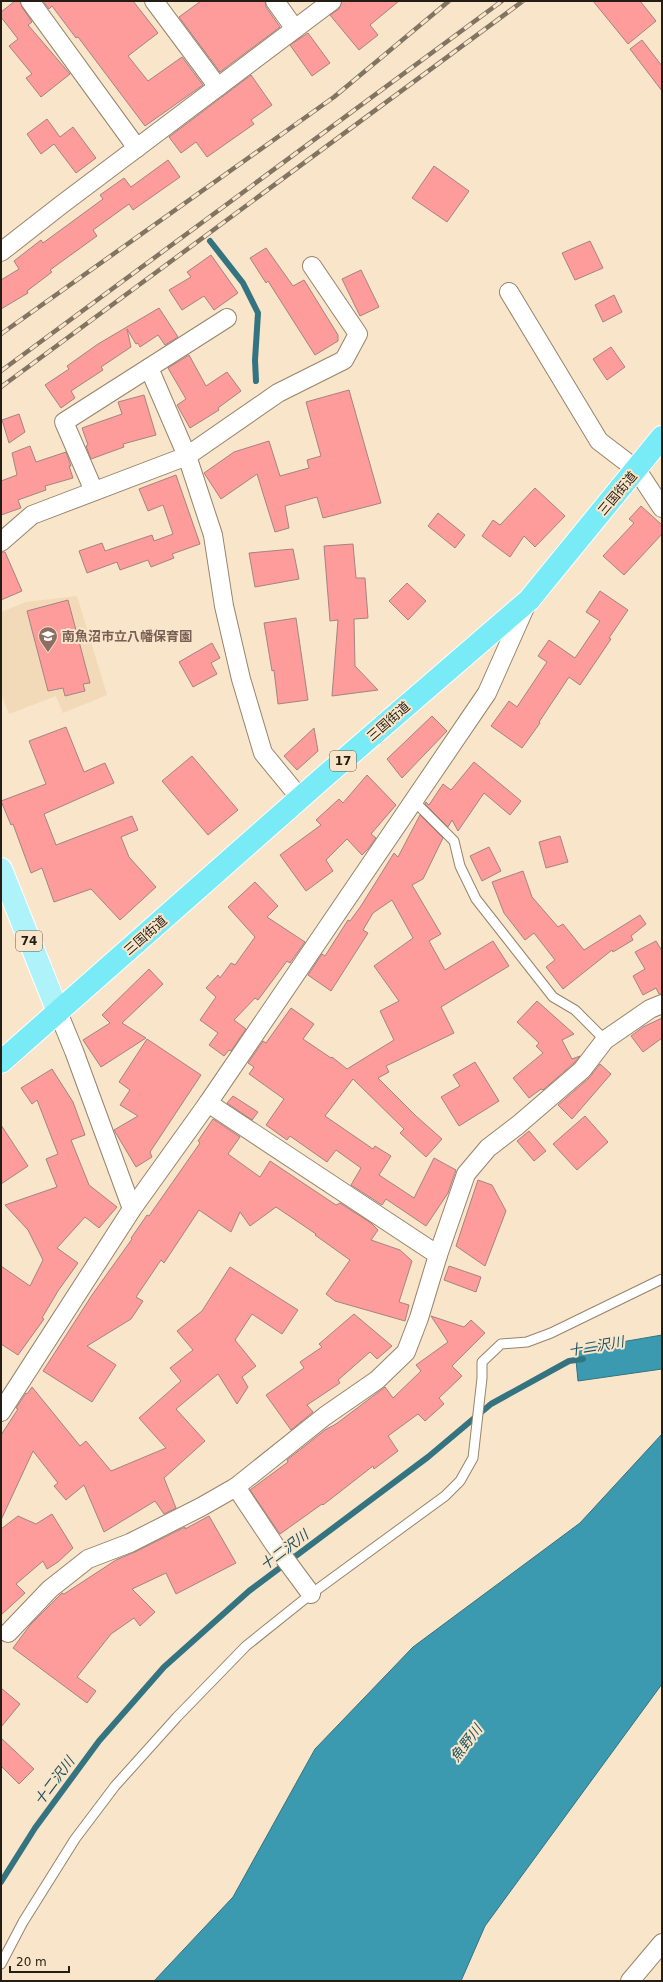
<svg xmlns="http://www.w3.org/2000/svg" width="663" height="1982" font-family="'DejaVu Sans','Noto Sans JP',sans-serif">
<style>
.built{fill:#f2d9b8}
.water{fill:#3b99b0;stroke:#347481}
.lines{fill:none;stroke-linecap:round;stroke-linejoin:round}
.stream{stroke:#347481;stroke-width:6}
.building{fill:#fd9c9a;stroke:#a58382}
.lane-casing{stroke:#96846b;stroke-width:11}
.street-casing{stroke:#96846b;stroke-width:20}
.primary-casing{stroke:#fff;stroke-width:24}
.highway-casing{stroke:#fff;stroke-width:24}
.lane{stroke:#fff;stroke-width:9}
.street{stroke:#fff;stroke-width:18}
.primary{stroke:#aef3fa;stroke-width:22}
.highway{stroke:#78ebf6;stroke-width:22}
.rail-casing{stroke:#817463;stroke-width:4.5}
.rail{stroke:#f9e5ca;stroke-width:3;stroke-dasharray:9;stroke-linecap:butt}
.labels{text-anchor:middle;stroke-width:4;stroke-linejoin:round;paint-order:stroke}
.shield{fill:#f9e5ca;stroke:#64594a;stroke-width:1}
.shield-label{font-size:12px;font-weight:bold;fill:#241d13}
.street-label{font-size:13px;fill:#241d13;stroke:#f9e5ca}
.education-label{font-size:13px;font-weight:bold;fill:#785e54;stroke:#f9e5ca;text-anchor:start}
.water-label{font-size:14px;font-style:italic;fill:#1e525f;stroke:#f9e5ca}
</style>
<rect width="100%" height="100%" fill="#f9e5ca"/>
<path class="built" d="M77,596l30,99 -44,18 -7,-17 -47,18 -8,-20v-82l25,-10z"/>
<g class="water">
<path d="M662,1335v34l-84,12 -3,-31z"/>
<path d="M662,1434v250l-177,242 -24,55h-307l79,-84 82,-148 98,-102 167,-124z"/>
</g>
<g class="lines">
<g class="stream">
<path d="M210,241l33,42 15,30 -3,47 1,21"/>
<path d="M1,1882l34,-54 64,-87 65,-74 85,-76 179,-134 63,-53 78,-43 14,-2"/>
</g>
</g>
<g class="building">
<path d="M15,1h5l2,6 10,15 -4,3 42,49 -29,23 -15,-19 6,-4 -23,-28 9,-7 -17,-22v-5z"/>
<path d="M43,1h90l25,32 -30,23 20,25 34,-24 21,28 -58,41 -67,-89 -2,1 -24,-32 -3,3z"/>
<path d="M201,1h64l1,6 14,20 -60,45 -41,-55z"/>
<path d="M342,1h57l-29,24 8,10 -19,15 -29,-35 9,-6z"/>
<path d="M593,1h47l16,20 -28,23z"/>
<path d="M308,33l22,30 -18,13 -22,-31z"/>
<path d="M642,40l20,26v25l-32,-42z"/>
<path d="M251,75l21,30 -21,15 3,4 -47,33 -11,-15 -15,11 -12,-16z"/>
<path d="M47,119l13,18 13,-10 23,31 -20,15 -22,-29 -13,10 -14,-20z"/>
<path d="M168,160l12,17 -47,33 -4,-6 -36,26 4,6 -47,34 2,2 -25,19 1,2 -27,16v-29l18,-11 -5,-8 27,-21 2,3 60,-44 -3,-4 24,-17 7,9z"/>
<path d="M434,166l35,25 -22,31 -35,-24z"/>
<path d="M590,241l13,27 -28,12 -13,-27z"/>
<path d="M266,248l27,38 11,-6 34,55v6l-23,14 -47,-74 -2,2 -16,-25z"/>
<path d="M211,255l27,38 -24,17 -10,-14 -22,14 -13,-20 22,-13 -4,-5z"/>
<path d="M361,270l18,37 -19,9 -18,-37z"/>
<path d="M614,295l8,17 -19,10 -8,-17z"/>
<path d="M159,308l19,29 -13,8 -7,-10 -18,12 -2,-4 -2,1 -9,-15 4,18 -30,20 2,3 -32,21 4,7 -14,10 -16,-23 24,-16 -2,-3 31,-22z"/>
<path d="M611,347l14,20 -18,13 -14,-21z"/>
<path d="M189,355l17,31 21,-14 14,19 -23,17 1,2 -29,18 -13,-23 9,-6 -18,-31z"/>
<path d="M349,390l32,113 -58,15 -6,-21 -32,9 4,22 -14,4 -18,-58 -36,25 -17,-26 30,-21 35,-11 11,35 29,-8 -2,-8 14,-4 -15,-54z"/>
<path d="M144,395l12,40 -33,9 1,3 -33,12 -5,-13 2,-1 -6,-17 40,-14 -4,-12z"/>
<path d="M19,414l6,18 -16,11 -7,-23z"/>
<path d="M30,446l6,16 30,-10 5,14h-2l4,12 -28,8 1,4 -28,10 3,8 -20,7v-34l16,-6 -5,-22z"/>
<path d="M176,475l24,69 -28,10 2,4 -23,9 -3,-7 -28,10 -3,-8 -30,11 -8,-22 23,-8 3,8 47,-16 2,6 19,-7 -10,-29 -15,6 -9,-22z"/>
<path d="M535,488l30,28 -30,31 -11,-11 -14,21 -28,-21 11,-16 7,5z"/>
<path d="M641,506l21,19v9l-38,41 -21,-19 31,-33 -5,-4z"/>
<path d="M438,513l27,22 -10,13 -27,-22z"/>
<path d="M353,544l3,34h9l3,40 -14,1 1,47 23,24 -46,6 6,-76 -8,1 -6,-75z"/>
<path d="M293,549l6,30 -44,8 -6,-34z"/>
<path d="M1,552h4l17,39 -21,9z"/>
<path d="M407,583l19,18 -18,19 -19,-19z"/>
<path d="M600,591l28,19 -19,28 2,1 -31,46 -11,-8 -30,45 1,1 -18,25 -31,-22 18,-25 8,6 30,-45 -9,-6 11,-16 26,18 25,-37 -14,-9z"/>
<path d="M68,600l22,83 -7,1 2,7 -20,5 -2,-8 -15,3 -21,-80z"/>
<path d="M296,618l12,82 -30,4 -4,-34 -2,1 -8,-48z"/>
<path d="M212,643l8,15 -9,5 6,11 -24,13 -14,-25z"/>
<path d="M432,716l15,15 -45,47 -15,-19z"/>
<path d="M66,727l18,45 21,-9 9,20 -70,31 12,31 76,-29 6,14 -17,7 8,20 27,30 -36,33 -29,-31 -37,13 -12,-34 -11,5 -18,-49 -2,1 -10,-24 45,-17 -17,-43z"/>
<path d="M314,728l4,23 -21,19 -13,-14z"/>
<path d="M192,756l46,54 -30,25 -46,-54z"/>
<path d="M474,762l47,39 -11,14 -26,-22 -26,38 -6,-11 -4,7 -23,-23 1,-2 3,3 14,-21 8,6z"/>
<path d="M367,775l29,30 -25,29 5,4 -8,11 -6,6 -15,-16 -21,21 7,11 -27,20 -26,-36 41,-30 -5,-5 23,-21 4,4z"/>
<path d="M420,815l23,23 -20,41 -11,6 29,49 -12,7 16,29 48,-29 16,25 -68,41 13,26 -68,33 3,6 -11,6 38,38 26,23 -16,18 -26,-24 4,-4 -51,-50 -28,37 48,33 2,-3 16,10 -12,19 35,23 20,-40 22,12 -8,23 -22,33 -40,-27 -4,6 -31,-20 10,-17 -25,-18 -9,12 -37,-26 -3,4 -21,-15 18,-26 -35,-25 5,-7 -6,-4 15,-22 3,2 25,-35 23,16 -11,15 28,19 1,-1 15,12 47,-29 -14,-29 19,-10 -25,-35 39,-28 -21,-38 -19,13 -10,17 5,3 -37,58 -23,-16 14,-21 3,2 23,-36 2,1 11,-15 33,-53 4,4z"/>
<path d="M560,836l8,26 -22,6 -7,-26z"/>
<path d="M489,847l12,24 -19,10 -12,-25z"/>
<path d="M523,871l9,26 26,30 5,-3 21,26 56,-35 6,9 -15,12 2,4 -20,12 -1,-2 -49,39 -17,-22 9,-7 -21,-27 -9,7 -21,-27 -12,-31z"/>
<path d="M255,882l23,24 -11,11 38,25 -15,21 -3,-2 -29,39 -3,-2 -21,22 12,9 -15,22 -2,-1 -5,6 -15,-11 9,-12 -18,-13 16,-23 -10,-9 12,-13 2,3 11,-15 4,2 20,-28 -27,-30z"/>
<path d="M656,941l6,10v43h-3l-3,-6 -13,7 -10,-19 12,-7 -10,-17z"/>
<path d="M149,969l14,15 -41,39 24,15 -45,29 -18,-27 27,-17 -8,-8z"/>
<path d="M537,1001l37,33 -12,6 10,19 8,-3 -6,7 -31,27 -2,-1 -12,9 -16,-20 30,-25 -7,-7 3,-3 -22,-21z"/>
<path d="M662,1018v20l-19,14 -12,-16 12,-9z"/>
<path d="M147,1039l54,36 -51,77 2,5 -16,10 -22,-37 24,-14 -18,-11 10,-15 -11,-8z"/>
<path d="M475,1062l24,39 -40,25 -18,-29 19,-11 -7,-11z"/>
<path d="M600,1064l11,10 -39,45 -14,-14 31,-27z"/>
<path d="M52,1069l21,33 12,33 -14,5 18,45 28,22 -18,21 -14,-11 -28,31 21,15 -20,28 -16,27 2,1 -26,36 -17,-11v-78l29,20 13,-26 -15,-30 -23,-25 52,-18 -11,-28 12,-5 -21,-54 -5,4 -11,-16z"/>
<path d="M233,1096l25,16 -6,8 -25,-17z"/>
<path d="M585,1116l23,26 -31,28 -24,-26z"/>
<path d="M213,1119l27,18 -12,17 32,23 10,-16 66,44 4,-2 31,20 7,7 -7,10 29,10 12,11 -13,41 10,3 -4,16 -70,-20 -9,-7 24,-34 -35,-25 1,-1 -40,-27 -26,19 -10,-14 -9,20 -32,-22 -35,53 -3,-3 -25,37 7,4 -12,18 -44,27 29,19 -24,37 -49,-31 49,-76 40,-56 -1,-1 5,-7 11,-16 2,1 51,-73 -2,-2z"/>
<path d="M1,1125l27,41 -27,18z"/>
<path d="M529,1131l17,20 -12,10 -17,-20z"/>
<path d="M478,1180l14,5 14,26 -21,55 -29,-20z"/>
<path d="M449,1266l32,11 -5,15 -32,-12z"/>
<path d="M230,1267l68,43 -16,24 -30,-20 -17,26 21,26 -14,11 6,10 -11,17 -19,-30 -42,35 29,32 -41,37 12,30 -12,6 -9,-13 -51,31 -20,-47 -18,15 -12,-14 4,-3 -25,-32 -32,69v-85l17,-26 -2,-1 10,-15 1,1 5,-7 48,59 6,-5 25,30 55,-23 -27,-30 42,-37 -11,-13 23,-18 -16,-19 25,-20z"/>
<path d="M354,1314l38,32 -15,13 -7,-7 -32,28 2,3 -33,22 6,7 -22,18 -25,-35 38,-27 -4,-6 22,-15 -3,-3z"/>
<path d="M431,1316l33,11 7,-7 14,13 -33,33 10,10 -23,22 5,6 -19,17 -7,-7 -30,22 10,15 -24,18 -1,-3 -50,39 -1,-1 -42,30 -30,-44 38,-28 -1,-2 38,-30 11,-6 49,-37 8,11 28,-27 -5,-6 32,-23z"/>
<path d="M52,1514l21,34 -15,14 -11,7 -4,-8 -27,23 9,9 -24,22v-86l17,-13 18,8z"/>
<path d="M209,1516l27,47 -60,31 -10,-21 -34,16 23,23 -15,14 -6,-8 -23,16 -34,43 19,14 -9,12 -74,-55 18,-24 31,-31 2,1 52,-34 19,-8 50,-25v2z"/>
<path d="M1,1688l19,16 -19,23z"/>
<path d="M1,1738l33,31 -15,15 -18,-18z"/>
</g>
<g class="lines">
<defs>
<g id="lane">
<path d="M414,801l40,40 6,25 16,33 77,98 22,13 30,30"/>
<path d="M1,1964l22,-42 52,-83 40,-53 62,-69 69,-71 65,-52 134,-98 15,-15 13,-23 9,-80v-16l19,-18 26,-2 24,-9 111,-54"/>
</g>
<g id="street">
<path d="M30,1l107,147"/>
<path d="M154,1l64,86"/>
<path d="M275,1l20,28"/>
<path d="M1,252l60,-47 271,-204"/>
<path d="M509,292l90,149 38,29 25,38"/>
<path d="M149,368l38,88 26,79 11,71 17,73 22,74 37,45"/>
<path d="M94,491l-30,-69 163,-104"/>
<path d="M1,542l31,-27 155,-59 91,-63 66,-33 14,-26 -46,-68"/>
<path d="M58,1012l16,39 58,158"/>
<path d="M208,1103l230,152"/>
<path d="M1,1412l131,-203 76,-106 279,-410 40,-90"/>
<path d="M236,1487l38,57 37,50"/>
<path d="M8,1633l42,-44 38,-30 42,-16 71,-36 35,-20 89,-71 52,-36 29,-28 13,-34 19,-63 28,-81 22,-26 30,-23 64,-55 23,-30 45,-31 12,-5"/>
<path d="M630,1981l32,-38"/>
</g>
<path id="primary" d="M1,869l57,143"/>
<path id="highway" d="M1,1062l323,-285 205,-177 133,-163"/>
</defs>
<use href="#lane" class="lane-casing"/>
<use href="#street" class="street-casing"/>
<use href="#primary" class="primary-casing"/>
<use href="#highway" class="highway-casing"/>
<use href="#lane" class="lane"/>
<use href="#street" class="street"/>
<use href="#primary" class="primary"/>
<use href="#highway" class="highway"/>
<defs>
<g id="rail">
<path d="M1,334l333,-237 115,-96"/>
<path d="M1,371l501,-370"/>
<path d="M1,387l522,-386"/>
</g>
</defs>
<use href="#rail" class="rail-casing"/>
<use href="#rail" class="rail"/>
</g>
<defs>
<symbol id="school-pin" viewBox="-11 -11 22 30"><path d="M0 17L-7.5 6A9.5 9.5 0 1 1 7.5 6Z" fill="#8d6e63" stroke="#f9e5ca"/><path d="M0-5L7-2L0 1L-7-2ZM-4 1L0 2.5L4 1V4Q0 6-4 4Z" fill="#fff"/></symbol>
</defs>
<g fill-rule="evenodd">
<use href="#school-pin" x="37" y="625" width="22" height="30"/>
</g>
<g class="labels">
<g class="shield">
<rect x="330" y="751" width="26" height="20" rx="3"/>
<rect x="16" y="931" width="26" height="20" rx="3"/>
</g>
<g class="shield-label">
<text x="343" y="765">17</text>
<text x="29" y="945">74</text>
</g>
<g class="street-label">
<text transform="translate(617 493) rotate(-50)" y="5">三国街道</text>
<text transform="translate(388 721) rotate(-41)" y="5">三国街道</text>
<text transform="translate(145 935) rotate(-41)" y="5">三国街道</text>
</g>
<g class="education-label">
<text x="62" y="641">南魚沼市立八幡保育園</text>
</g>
<g class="water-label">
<text transform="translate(596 1346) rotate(-10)" y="5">十二沢川</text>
<text transform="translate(284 1550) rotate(-37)" y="5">十二沢川</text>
<text transform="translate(466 1743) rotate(-53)" y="5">魚野川</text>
<text transform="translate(54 1781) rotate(-53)" y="5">十二沢川</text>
</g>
</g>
<rect width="663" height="1982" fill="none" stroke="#241d13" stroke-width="4"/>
<path d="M10 1966v6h59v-6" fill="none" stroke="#241d13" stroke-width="2"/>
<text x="16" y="1966" font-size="12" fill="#241d13" stroke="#f9e5ca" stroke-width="3" paint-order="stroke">20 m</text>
</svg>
